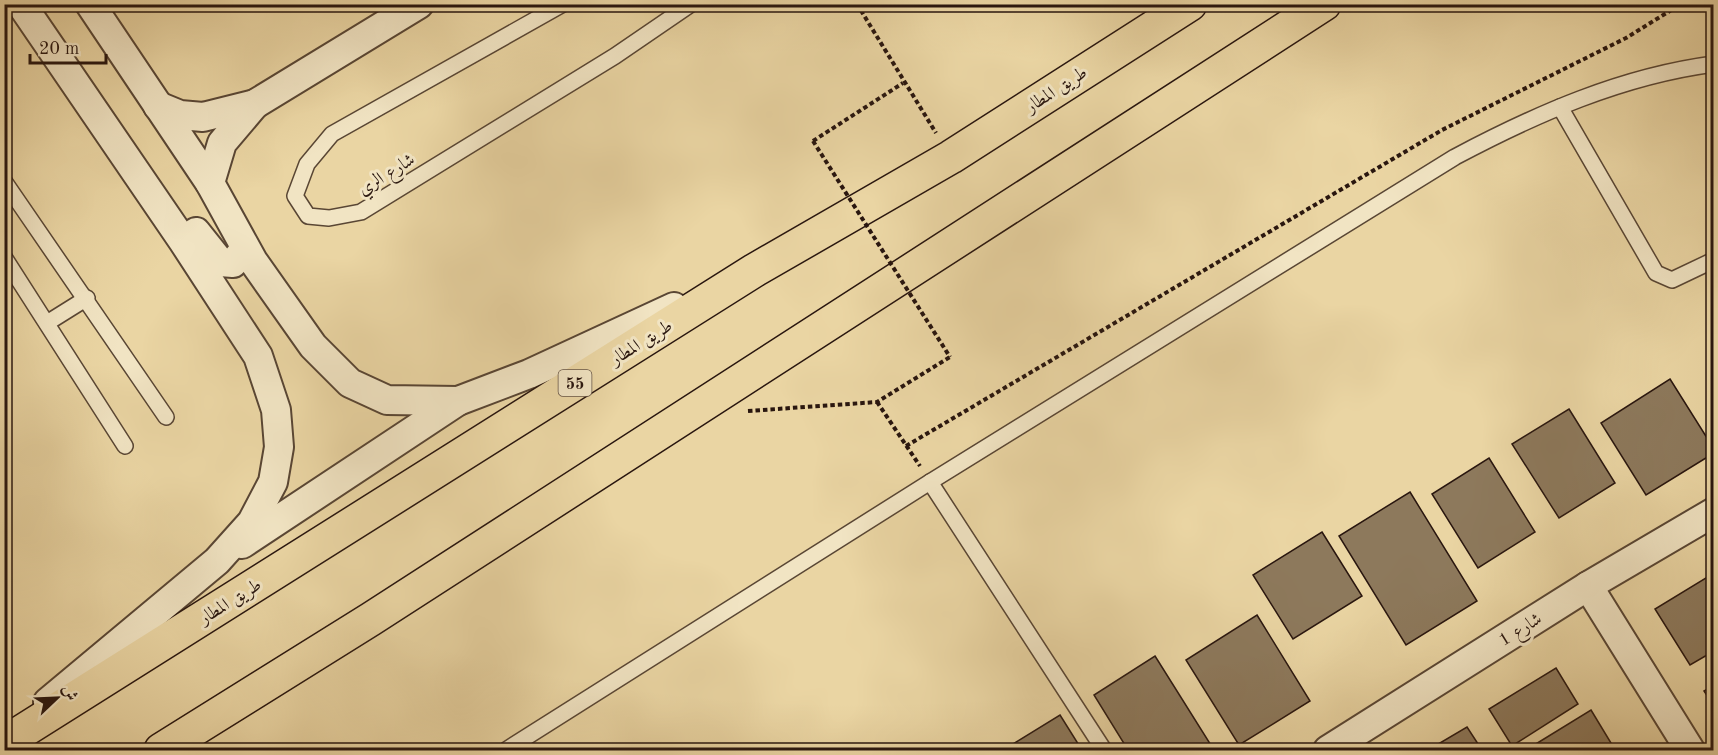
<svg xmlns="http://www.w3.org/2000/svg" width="1718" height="755" font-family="'Old Standard TT',Amiri,serif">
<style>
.building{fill:#8d795c;stroke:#29160f;stroke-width:1.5}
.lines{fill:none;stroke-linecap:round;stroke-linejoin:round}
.service-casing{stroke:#594634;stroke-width:18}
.minor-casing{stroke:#594634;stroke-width:32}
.trunk-casing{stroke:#29160f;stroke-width:36}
.path{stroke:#29160f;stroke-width:4;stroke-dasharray:4.5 3;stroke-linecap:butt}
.service{stroke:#f1e4c3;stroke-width:15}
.minor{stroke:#f1e4c3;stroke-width:28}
.trunk{stroke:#ead5a3;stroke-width:33}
.path-bridge{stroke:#29160f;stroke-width:4;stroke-dasharray:4.5 3;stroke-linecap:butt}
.labels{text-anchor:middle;stroke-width:6;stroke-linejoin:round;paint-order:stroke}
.shield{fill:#f1e4c3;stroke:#655445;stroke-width:1.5}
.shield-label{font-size:16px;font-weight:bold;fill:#29160f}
.street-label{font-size:18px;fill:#29160f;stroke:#f1e4c3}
</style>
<rect width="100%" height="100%" fill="#ead5a3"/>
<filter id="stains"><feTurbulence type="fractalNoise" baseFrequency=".00333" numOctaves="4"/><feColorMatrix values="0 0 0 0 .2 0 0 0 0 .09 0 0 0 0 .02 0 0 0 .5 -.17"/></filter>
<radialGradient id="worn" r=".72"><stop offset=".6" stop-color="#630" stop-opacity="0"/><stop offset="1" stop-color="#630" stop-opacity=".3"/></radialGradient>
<g class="building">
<path d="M1670,379l44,70v4l-68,42 -45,-72z"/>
<path d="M1569,409l46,74 -56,35 -47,-74z"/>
<path d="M1489,458l46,74 -57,36 -46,-74z"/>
<path d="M1410,492l67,109 -71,44 -67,-109z"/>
<path d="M1322,532l40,64 -69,43 -40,-64z"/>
<path d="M1714,573v78l-24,14 -35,-56z"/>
<path d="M1257,615l53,86 -71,44 -53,-85z"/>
<path d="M1155,656l59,94h-86l-34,-55z"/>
<path d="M1556,668l22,36 -66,42 -23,-37z"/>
<path d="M1714,685v21l-10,-15z"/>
<path d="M1591,710l23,38 -4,2h-84z"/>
<path d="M1060,715l22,35h-79z"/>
<path d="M1467,727l15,23h-54z"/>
</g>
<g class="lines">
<defs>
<g id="service">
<path d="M563,4l-231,130 -25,30 -12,32 13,20 21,2 32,-6 254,-156 76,-52"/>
<path d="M1560,107l96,166 16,7 42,-20"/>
<path d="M4,181l162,236"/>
<path d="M4,257l121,189"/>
<path d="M47,323l40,-25"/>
<path d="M930,482l174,268"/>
<path d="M506,750l424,-268 525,-325c81,-43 167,-81 259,-93"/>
</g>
<g id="minor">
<path d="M21,4l162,237 75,115 18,54 3,37 -6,35 -21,40 -35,39 -169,141"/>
<path d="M90,4l120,179 43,78 60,85 37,37 37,17 71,1 71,-27 145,-67"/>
<path d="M158,106l22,9 23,2 52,-13 164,-100"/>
<path d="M210,183l12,-40 33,-39"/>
<path d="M196,232l24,30 13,1 12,-14"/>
<path d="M242,544l216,-143"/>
<path d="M1588,586l102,164"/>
<path d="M1328,750l260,-164 126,-74"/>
</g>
<g id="trunk">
<path d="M4,743l751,-473 196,-113 239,-153"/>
<path d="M161,750l210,-131 953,-615"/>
</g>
</defs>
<use href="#service" class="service-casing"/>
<use href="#minor" class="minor-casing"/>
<use href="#trunk" class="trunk-casing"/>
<g class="path">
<path d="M857,4l79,129"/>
<path d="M813,141l90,-58"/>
<path d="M877,402l43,64"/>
<path d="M748,411l129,-9 73,-45"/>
<path d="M906,446l536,-316 184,-92 55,-34"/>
</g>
<use href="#service" class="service"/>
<use href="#minor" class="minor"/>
<use href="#trunk" class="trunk"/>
<path class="path-bridge" d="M813,141l137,216"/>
</g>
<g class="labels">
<rect class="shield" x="558.5" y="370" width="33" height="26" rx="4.5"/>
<g class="shield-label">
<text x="575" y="389">55</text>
</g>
<g class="street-label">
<text transform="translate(1056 89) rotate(-33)" y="6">طريق المطار</text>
<text transform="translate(386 174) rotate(-32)" y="6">شارع الري</text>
<text transform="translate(641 342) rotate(-32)" y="6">طريق المطار</text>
<text transform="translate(230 601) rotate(-32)" y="6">طريق المطار</text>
<text transform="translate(1520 629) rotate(-32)" y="6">شارع 1</text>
</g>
</g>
<rect width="1718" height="755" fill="none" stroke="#ead5a3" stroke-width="24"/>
<rect x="6" y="6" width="1706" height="743" fill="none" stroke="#29160f" stroke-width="3"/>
<rect x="12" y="12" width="1694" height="731" fill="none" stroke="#29160f" stroke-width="1.5"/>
<g transform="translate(57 698) rotate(67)" stroke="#f1e4c3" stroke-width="4.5" paint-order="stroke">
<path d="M0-4.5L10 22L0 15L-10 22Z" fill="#29160f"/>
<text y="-9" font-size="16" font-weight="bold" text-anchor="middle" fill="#29160f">ش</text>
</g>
<path d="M30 54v9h76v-9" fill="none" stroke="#29160f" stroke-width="3"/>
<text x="39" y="54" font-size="18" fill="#29160f" stroke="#f1e4c3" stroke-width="4.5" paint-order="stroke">20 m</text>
<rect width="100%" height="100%" filter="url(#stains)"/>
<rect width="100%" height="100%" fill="url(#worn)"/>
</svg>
